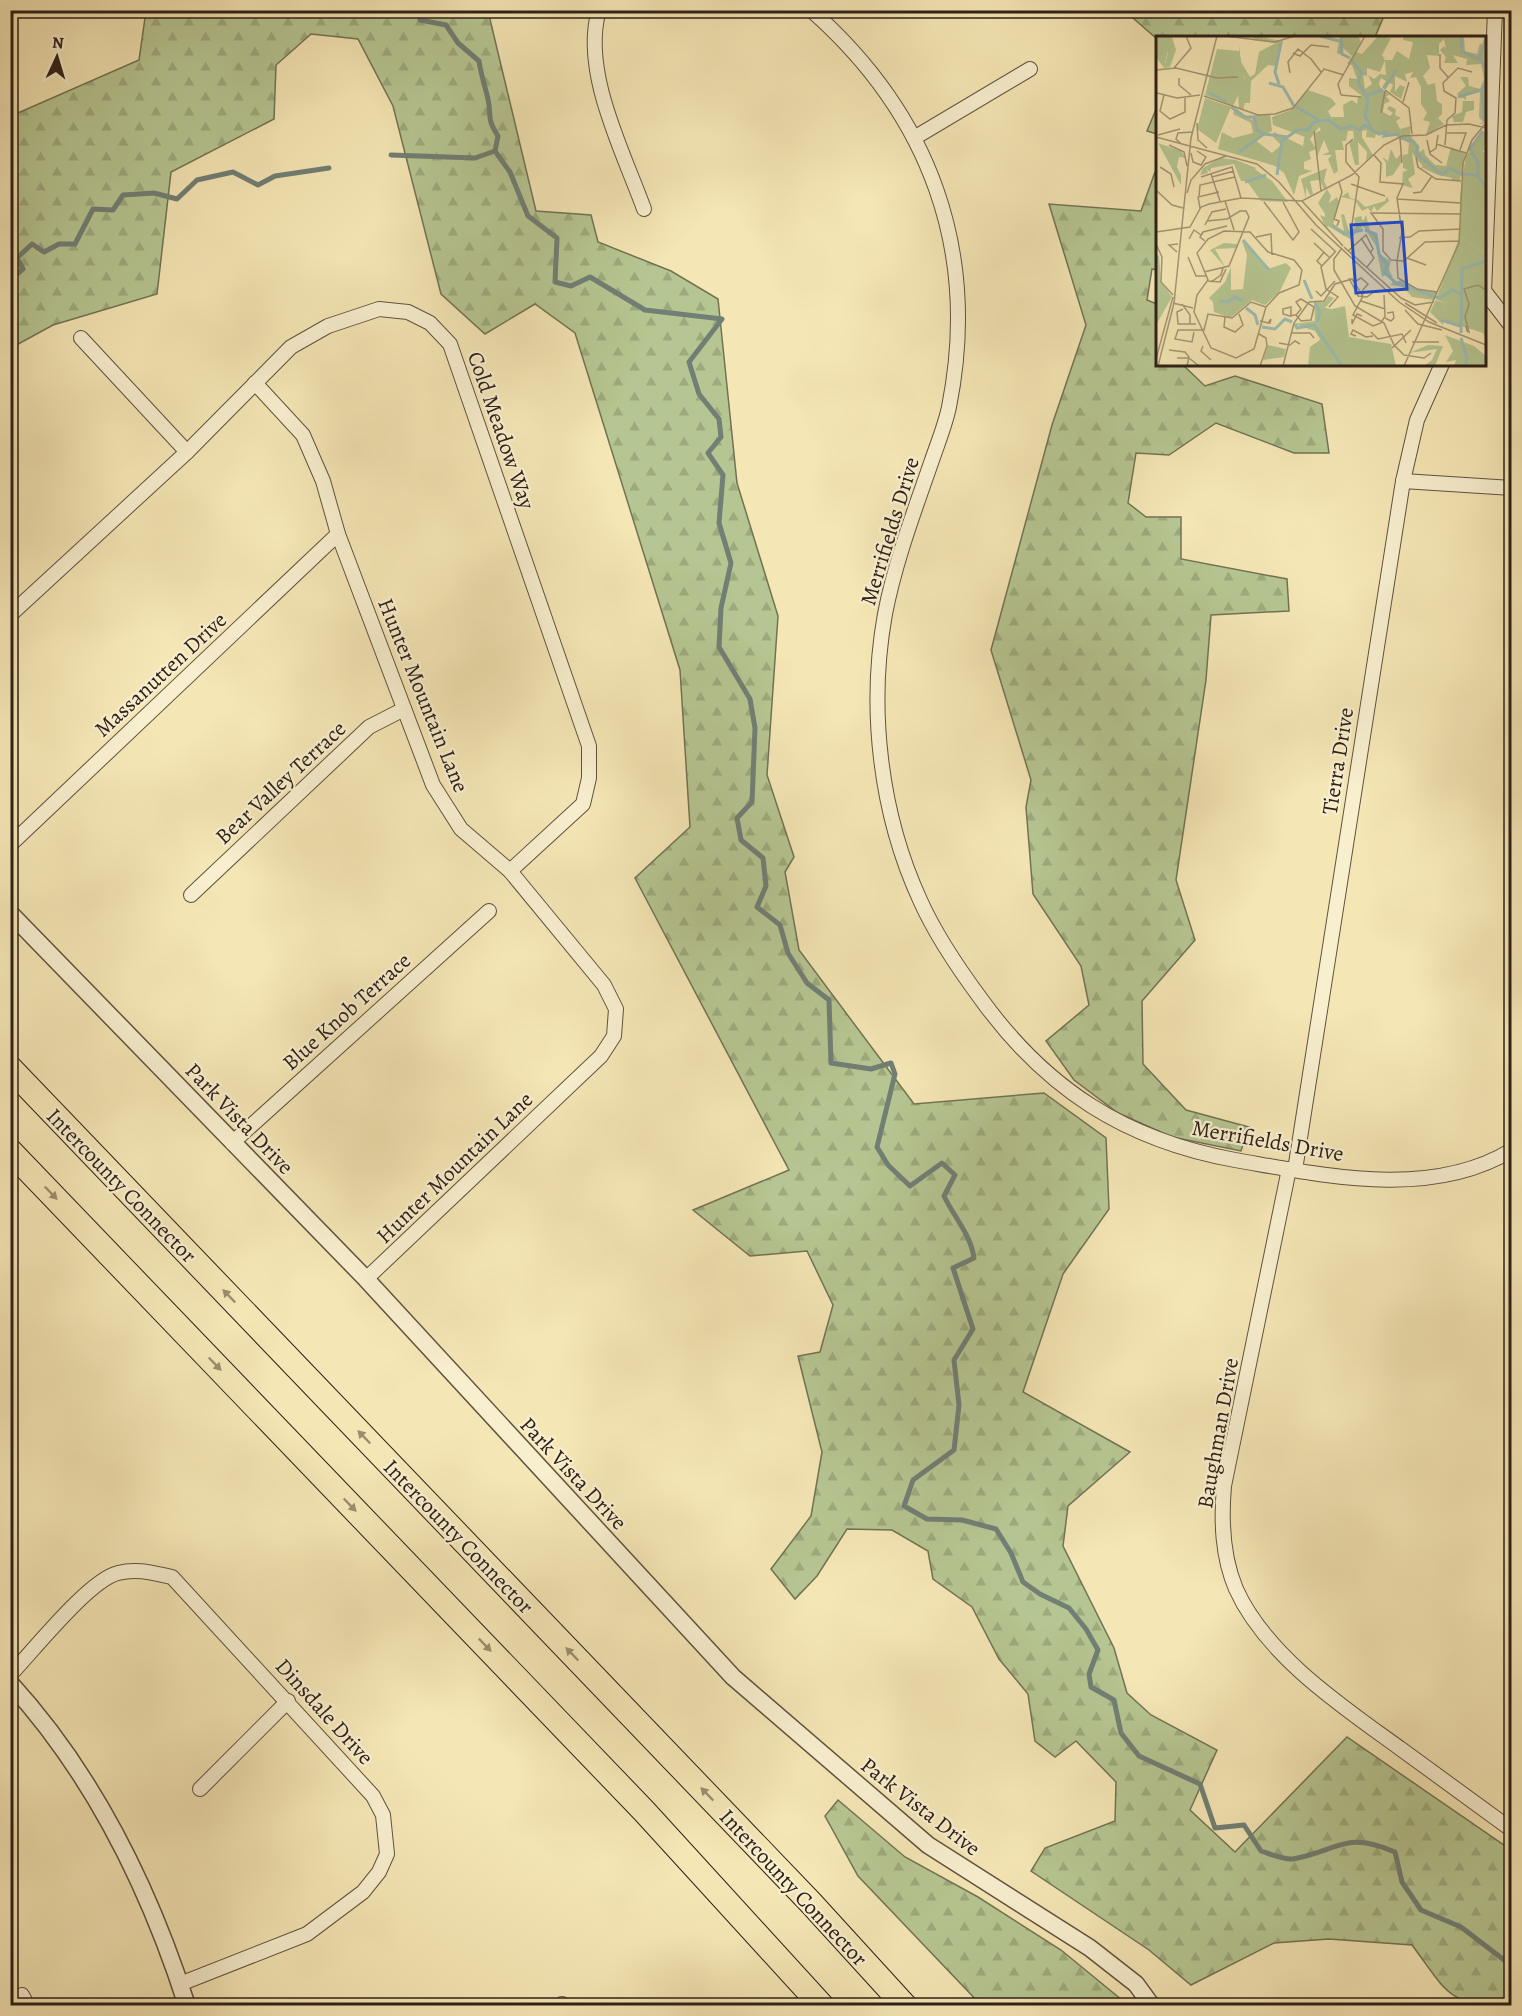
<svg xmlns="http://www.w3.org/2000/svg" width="1522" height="2016" font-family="Alegreya,serif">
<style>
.forest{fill:url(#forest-firs);stroke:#727354;stroke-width:1.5}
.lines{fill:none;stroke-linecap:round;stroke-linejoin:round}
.stream{stroke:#717f75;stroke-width:5}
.minor-casing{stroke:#60523e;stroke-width:16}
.tertiary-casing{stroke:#60523e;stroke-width:19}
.motorway-casing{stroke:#2e2017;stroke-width:26}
.minor{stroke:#f8efcf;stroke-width:14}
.tertiary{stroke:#f8efcf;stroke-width:16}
.motorway{stroke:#f5e6b5;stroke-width:24}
.oneway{fill:#9b8d6e}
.labels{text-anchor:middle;stroke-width:4.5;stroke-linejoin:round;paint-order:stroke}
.street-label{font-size:22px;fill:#2e2017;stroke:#f8efcf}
.inset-river{fill:none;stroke:#9dbeb4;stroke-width:3}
.inset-road{fill:none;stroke:#a59776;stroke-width:1.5}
.view{fill:#1d4ed8;fill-opacity:0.15;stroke:#1d4ed8;stroke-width:3}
.inset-edge{fill:none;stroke:#2e2017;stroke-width:3}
</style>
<defs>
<pattern id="forest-firs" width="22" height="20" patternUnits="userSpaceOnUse" patternTransform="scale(1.5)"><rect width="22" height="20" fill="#b6c692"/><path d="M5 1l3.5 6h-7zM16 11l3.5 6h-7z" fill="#9daa7d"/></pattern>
</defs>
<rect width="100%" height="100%" fill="#f5e6b5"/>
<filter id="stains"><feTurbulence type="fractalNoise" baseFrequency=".00333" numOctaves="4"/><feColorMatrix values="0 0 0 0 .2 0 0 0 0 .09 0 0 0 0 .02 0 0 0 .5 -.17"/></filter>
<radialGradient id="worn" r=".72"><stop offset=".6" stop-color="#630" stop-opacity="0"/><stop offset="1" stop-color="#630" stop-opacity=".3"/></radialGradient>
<g class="forest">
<path d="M146,11h342l48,200 55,4 7,27 73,29 47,28 19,184 41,133 -11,159 27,82 -9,15 14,78 115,154 130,-11 62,45 3,71 -46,65 -40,118 107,60 -62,54 -5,40 51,102 13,45 24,22 66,35 -27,60 45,42 112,-115 164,113v155c-64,1 -63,-12 -99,-60l-83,-6 -55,4 -83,42 -42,-35 -118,-79 14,-23 70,-27 1,-39 -40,-41 -21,16 -20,-16 -7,-47 -29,-35 -27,-52 -39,-28 -5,-28 -36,-21 -45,-1 -30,47 -22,23 -24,-30 40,-53 11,-64 -24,-96 22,-4 13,-47 -26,-54 -57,5 -57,-46 96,-40 -154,-292 55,-51 -10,-157 -105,-337 -40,-29 -50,30 -44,-40 -48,-188 -35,-67 -47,-5 -35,31 -2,54 -103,53 -14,122 -104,31 -42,23v-232l128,-56z"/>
<path d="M1125,11h261l-11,26 -218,2z"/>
<path d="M1157,107v27l-10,-3z"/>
<path d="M1155,172h2v98l-5,-1 -5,31 10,4 1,60 25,1 22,21 30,-10 87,28 7,49h-35l-78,-30 -47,32 -33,-2 -8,50 18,14h35v42l106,20 2,32 -78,4 -5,65 -30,200 19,60 -53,61 1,63 43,46 63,17 -8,24 -69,-14 -54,-24 -44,-33 -28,-39 43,-36 -8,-39 -48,-72 -7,-87 5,-27 -40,-130 61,-225 34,-100 -37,-121 92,7z"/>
<path d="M838,1800l67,57 73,40 83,53 67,55h-147l-123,-129 -33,-60z"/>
</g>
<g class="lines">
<g class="stream">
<path d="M421,10l-1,10 26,5 12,18 21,18c2,14 6,25 9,38 4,19 -2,18 10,37l-3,15"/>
<path d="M391,155l84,3 20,-7 15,21 18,44 29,22 -2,44 16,4 19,-9 55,33 77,9 -33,43 10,32 20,25 2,18 -13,16 15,22 -4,48 12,40 -10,45 -2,39 31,52 5,29 -3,74 -15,16 4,22 22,18 3,28 -9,21 23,18 8,28 19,30 22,17 2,63 40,6 20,-6 4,11 -18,73 11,18 22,21 32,-23 13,12 -11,21c10,21 27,39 30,62l-21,10 20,61 -19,31 5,45 -5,45 -41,30 -9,26 23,13 35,1 34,9 15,24 12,29 17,12 29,14 17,21 12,21 -9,24 2,13 23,13 7,33 18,23 61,28 15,44 29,-3 17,26c9,3 23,9 32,8 46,-8 51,-29 102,-7l7,30 19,28 40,17 51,39"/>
<path d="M10,280l13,-11 -6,-11 15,-14 12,8 15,-8h16l18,-35 20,1 10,-15 31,-2 23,6 20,-19 36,-8 25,13 17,-9 54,-8"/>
</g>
<defs>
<g id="minor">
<path d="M599,10c-18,61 24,141 45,199"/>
<path d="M811,10c119,105 169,241 138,397 -4,19 -12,38 -18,56 -17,49 -36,99 -46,151 -17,94 -5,199 35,286 16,36 38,68 61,99 65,90 144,141 254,161 88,15 195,40 277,-10"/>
<path d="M914,138l116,-69"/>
<path d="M1485,292l27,35"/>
<path d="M1484,293l11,-283"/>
<path d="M81,338l106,114"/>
<path d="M255,383l48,52 20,46 15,53 95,251 28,44 49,42 94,114 12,24 -2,27 -13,20 -235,223"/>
<path d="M1403,481l109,7"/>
<path d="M10,615l177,-163 104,-105 37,-21 51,-17 29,3 22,11 20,21 139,402v32l-6,26 -73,67"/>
<path d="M10,845l328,-311"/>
<path d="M191,895l178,-168 35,-18"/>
<path d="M232,1143l257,-232"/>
<path d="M1289,1169l-65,317c-3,35 -2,70 12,103 30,67 107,118 165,160 37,27 74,54 111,81"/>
<path d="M1295,1170l108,-689 14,-61 25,-56"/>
<path d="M10,1675c23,-24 79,-95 108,-102 19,-5 35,0 54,4l201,219 10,19 4,39 -8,18 -16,20 -56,42 -127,50"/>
<path d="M200,1789l88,-88"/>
<path d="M22,1995l6,11"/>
<path d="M560,2006l2,-2"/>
</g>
<g id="tertiary">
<path d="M10,913l356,366 367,398 195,168 162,103 46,36 16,22"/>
<path d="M10,1683c84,92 139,204 177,323"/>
</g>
<g id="motorway">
<path d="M10,1068l801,835 94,103"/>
<path d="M10,1151l634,660 178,195"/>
</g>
</defs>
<use href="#minor" class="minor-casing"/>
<use href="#tertiary" class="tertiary-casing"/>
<use href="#motorway" class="motorway-casing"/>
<use href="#minor" class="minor"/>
<use href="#tertiary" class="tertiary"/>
<use href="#motorway" class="motorway"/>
</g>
<defs><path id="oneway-solid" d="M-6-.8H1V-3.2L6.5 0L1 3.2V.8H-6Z" transform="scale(1.5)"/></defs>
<g class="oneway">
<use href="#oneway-solid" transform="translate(51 1193) rotate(46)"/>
<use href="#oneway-solid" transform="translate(229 1296) rotate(-134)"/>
<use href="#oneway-solid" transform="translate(215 1364) rotate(46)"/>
<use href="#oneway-solid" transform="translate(364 1437) rotate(-134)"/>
<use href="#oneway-solid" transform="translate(350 1505) rotate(46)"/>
<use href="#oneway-solid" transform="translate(485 1645) rotate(46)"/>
<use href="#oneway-solid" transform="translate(572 1654) rotate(-134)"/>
<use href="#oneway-solid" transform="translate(707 1794) rotate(-134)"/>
</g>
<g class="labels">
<g class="street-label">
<text transform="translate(502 430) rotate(71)" y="8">Cold Meadow Way</text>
<text transform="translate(889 531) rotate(-73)" y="8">Merrifields Drive</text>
<text transform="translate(160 674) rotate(-43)" y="8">Massanutten Drive</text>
<text transform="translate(424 695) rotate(68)" y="8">Hunter Mountain Lane</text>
<text transform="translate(1337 761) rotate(-81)" y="8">Tierra Drive</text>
<text transform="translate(280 782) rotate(-43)" y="8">Bear Valley Terrace</text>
<text transform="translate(346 1011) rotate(-42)" y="8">Blue Knob Terrace</text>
<text transform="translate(240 1118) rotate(46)" y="8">Park Vista Drive</text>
<text transform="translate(1268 1140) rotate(10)" y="8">Merrifields Drive</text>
<text transform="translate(454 1167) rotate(-44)" y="8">Hunter Mountain Lane</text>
<text transform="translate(122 1185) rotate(46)" y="8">Intercounty Connector</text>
<text transform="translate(1217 1433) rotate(-80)" y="8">Baughman Drive</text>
<text transform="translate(574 1473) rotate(47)" y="8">Park Vista Drive</text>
<text transform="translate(459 1536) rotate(46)" y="8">Intercounty Connector</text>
<text transform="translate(325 1711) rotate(48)" y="8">Dinsdale Drive</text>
<text transform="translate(921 1806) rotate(38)" y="8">Park Vista Drive</text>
<text transform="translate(794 1887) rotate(47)" y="8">Intercounty Connector</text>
</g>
</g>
<g transform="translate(1156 36)">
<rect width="330" height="330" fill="#f5e6b5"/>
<path d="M9,0l7,1 4,13 -6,17 -6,1 4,-15 -6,-14zM152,54l23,8 -9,23 -17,16 -32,-12 -1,-8 19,-7zM2,107l23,8 5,7 -7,-1 -2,10 4,8v10zM325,114l5,4v100l-26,-18v-40l6,-42zM86,205l26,28 18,-6 5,5 -11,23 -15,14 -13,-5 -22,18 -16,-6 -1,-10 -4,-4 16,-16 6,-15v23l12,-1 4,-34zM68,207l13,1v4l-22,1 10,18 -15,-17zM3,219l2,26 11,16 -16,28v-69zM280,264l9,3 -2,22 -13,-13zM189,270l4,31 42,7 5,22h-88l2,-19 13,-9 -7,-14 16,-15z" fill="#b6c692"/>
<path d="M0,0h7l5,14 -4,18 -8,-11zM99,0l28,5 -7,25 -8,-1 -17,16 -1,22h-5l-2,7 -4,-2 -1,-16 7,-14 -6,-14v-19l2,17 9,15 5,-3 4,-22 17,-9 -24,-3zM184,0h18l3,6 -5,10 6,2 16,-18 13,2 -9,17 3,5 -5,12 -13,-4v8l-4,-1 2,14 7,-5 -4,-9 6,4 6,-5 6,1 -1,-15h7l5,-9 12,8 4,-17 -10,-2 1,-4h60l1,15 12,3 3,-11 6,5v74l-4,2h-3l4,-2 -4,-5 1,-25 -14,3v5l-9,-6 9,-8 -6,-9h8l1,9 11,3 4,-10 -3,-15 -15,1 1,-6 -14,-4 5,8h-14l2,-6 -6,-7 4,-4 2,3 -2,-10 -5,5v12l-12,-1 3,13 -7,8 5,9 7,-2 2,18 5,3v10l-4,4 6,6 -18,11 4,-13 -7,-2 4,-7 -6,-9v-17l-5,-10 -6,1 3,-6 -8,2 2,8 -12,-6v16l5,-7 5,2 -4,12 -11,-7 3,-7 -3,-2 -5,6 -3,-2 4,-6 -5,-3 -2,5 1,4 10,8 -4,1 4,5 -6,3 -1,8 7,4 3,-3 -6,-4 2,-3 7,3 -1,6 6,3 -5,3 4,8 11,-3 -1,8 10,18 4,-3 1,6 10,10 11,1 5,-19 14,7 -3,21 -10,3 -14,-3 -13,-6 -13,-16 3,21 -7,5 5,9 -11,-3 1,-13 5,-2 -5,-2v-13l5,-1 1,-11 -15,-8 -10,1 1,-4 -9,1 -1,5 -9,-1 1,-7 -5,1v6l11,18 -7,6 1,-9 -9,-10 1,23h-4l-6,-24 5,-1 -1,-9h-5l-2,10h-4l2,9h-9l3,21 -4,3 -6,-15 4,-4h-10l7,-3 -5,-12 -7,17 -2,-24 6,-3 -2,-3 -9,12 6,10 -7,3 2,7 -7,3v7l8,2 -13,5 -5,19 -10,-22 -9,-7 -57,-17 4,-17 11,6 20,-5 -2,-10 -18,-9 2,-6 17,12 3,-5 15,-1 2,17 -17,9 17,13 9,-8 -8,-8 1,-5 29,14 3,-17 16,-9 9,-22 5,6 -8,7 3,6h13l-1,-12 9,-5 5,4 1,-7 4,-1 -13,-10v-8l8,1 -5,-14 -5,-1 5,-8 -10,-9 1,9 -6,-3zM307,65h11v9l-8,2 -3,10h-9l-2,-6 10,-4zM235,113l5,10 5,-5v9l-8,12 -7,2v-14l-4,-6 6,4zM64,122l16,2 20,8 -10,13h-5l-7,-17 -23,4 -1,4 -3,-3 1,4 -8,2 3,-7zM314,125l16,1v25l-6,-11 -3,2zM171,132l-3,13 3,6 -3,2 -4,-9 -10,1 3,13 -3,1 -4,-8v11l-5,-19zM171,153l4,7 -2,7 8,-6 2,5 -6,23 11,6 -3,-16 3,-1 5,17 7,-4 -2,-9 7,-2 2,5 3,-6 4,16 6,3 4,21 11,6 -2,8 6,14 5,-3 19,10 18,2 -3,8 -22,-3 -9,-10 -13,-2 3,-3 -7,-7 -4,2 -6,-31 -13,-20 -13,13 -22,-13 -2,2 -6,-13 5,2v-3l-7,-11zM192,156l2,6 8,2 7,7 20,-6 2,-5 2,5 -12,10 -3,-5 -3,6 -3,-4 -6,3 -7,-11 -14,-3zM173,260l5,2 -9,10 7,1 -14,15 7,20 -7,-1 2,-4 -5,-8 -21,-7 21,-3 -1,-19h10zM112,309l18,4 -2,8 -21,3zM272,309l15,1 -8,20h-11l8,-6 5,-11 -28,4z" fill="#b6c692"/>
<path d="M49,62l26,9 -15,36 -19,-14z" fill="#b6c692"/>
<path d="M61,13l22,2 6,30 -12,25 -28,-11zM325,95l5,1v19l-4,-1 4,6 -18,-2zM266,116l13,14 26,4 -1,10h-8v-4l-14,-1 -12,-8 -5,2 3,-4 -11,-12zM91,128l25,17 16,21 -27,-1 -17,-24zM304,200l26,18v88l-3,-9 -40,-13 2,-17 -9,-4zM289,299l29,11 12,10v10h-32l2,-6 -10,2 7,-11z" fill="#b6c692"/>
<path class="inset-river" d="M164,0l19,5M185,0l1,18 8,4M305,0l1,16 19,8 5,8M324,22l6,-21M195,24l11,13 -4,8 10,20 -3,15 6,11M113,47l14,4 11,19M123,48l-4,-12 6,-29M228,53l12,-19M53,57l17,8M210,60l17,-6M302,61l23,-7M75,71l14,10h9l3,13 6,3M140,71l23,13M328,85l-2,-31 4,-7M245,102l12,3 5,6 -2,6 22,19 5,2 7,-6 11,6 15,1 10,11M83,116l25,-18 24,3M121,139l5,-34 15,-11h11l6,-8 14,-2 13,9 11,-3 7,4 6,-5 14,9 7,-2 -2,4 15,-2M322,143v-17l-8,-13 13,-18M89,146l21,-7M176,189l12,9 19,-4M209,194l11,4 3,20 8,10 -2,9 11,10 43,15 14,-8 8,4M87,204l26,30M148,244l8,19M63,265l9,1 7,-5 8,4M159,267l5,9 -3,10M90,272l9,7 3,10M285,284l19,6M139,288l2,4 17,-3 28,41M106,291l13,2 10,-10 7,3M305,297l1,-64 24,-8M305,302l6,20 -2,8"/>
<path class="inset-road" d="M69,0l50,6 20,-6M137,17l7,3 11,-11 18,2M284,18v14l8,9M18,32l17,-20 -5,-12M0,34l20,-2 41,10 21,-1M134,37l-2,-11 10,-13 13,10 10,13M23,42v7l12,10M229,54l24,18 3,26M1,57l20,5 23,-3M8,59l-4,16 10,8 15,-7v-15M185,59l-3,-11 27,-48M185,59l20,2M48,60l54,19 17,-1 18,-6 31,-39 20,6M247,66l6,-20M225,77l4,-22M41,87l1,17 9,8M158,95l7,60M291,97h19l-6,17M2,99l22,-6M0,101l101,27 22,18 37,43 83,77 30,20 57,23M244,102l2,25M271,104l3,14 12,9M25,108l-5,-5 2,-6 14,-1M280,108l30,9M13,109l15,7 3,14M289,109l2,-25 8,-7 1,-15 -12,-7 -1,-8 15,-15 14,4M35,117l2,9 8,3 5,-8 -9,-6M273,117l7,-5 2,-13M218,119l7,8 -1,19 23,2 -6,14 5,34 -5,29M260,121l2,10 18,12 25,2M4,131l11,7 3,13M55,138l9,27M45,141l31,-10 9,31M56,141l22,-6M195,148l34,12M0,154l16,15 11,3M31,157l4,-13 14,-16 21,-8M257,157l8,-1 11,-16M43,161l1,-12 35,-8M241,163l63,4M69,165l9,29M146,165l41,45M108,166l29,38 6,-8 -16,-30M44,172l-2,-11 21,-5M214,177l90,1M215,177l12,16v22l8,9 13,1 21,-19 34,-1M196,188l7,-47 -13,-15v-17l7,-6M49,189l7,-13 14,-3M181,190l2,-5 -5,-2 8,-27 -3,-10M155,193l25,23M68,195l26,1 18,20 26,8 8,10 -3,15 -20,8 -13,14 -12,42 -18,9 -25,-10 -17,-36 3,-17 11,-15 -11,-27 11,-14zM0,196l34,-5 11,-20 8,-3 32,-6 61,3 50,-26 32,-30 18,-9 24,-1 20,-10 23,-1 17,4M100,201l15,-3 1,21M205,202l13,20 -7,9M243,202l11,-1 9,-6 41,-2M33,203l5,-9 7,5M49,205l-5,-4 3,-5 24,-6M158,207l15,14M0,208l6,13 -1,25 12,13M188,211l57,51 14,7 19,-3M186,212l-8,11v11l21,36 29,17 10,22 10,10 20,3 7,-5M192,215l18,-16 7,14 -3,4M21,216l-8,-7 9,-1M32,221l8,19h10M251,222l19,7M241,225l1,17 19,11 20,3M166,230l-5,-5 7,-9M48,236l25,-6 20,-49 -3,-6h-6l-13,8 -20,2M193,242l9,18 9,1 8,-6M52,245l12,1 6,-13M200,245l5,-3 7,6 -6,7M55,246l10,-7 2,-7M160,255l5,5 14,-15M205,265l24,8M17,267l20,5M249,267l32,20M26,268l8,11v9M173,271l9,-10 -12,-8 -5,-22 14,-15M27,273l-6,3 1,12h18M249,274l13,14 24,6M135,280v-9l-8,2v5l7,2h1l3,-1h2l5,6 10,-1 3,-13 -13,-8 -5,3 5,7 -5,6M69,281l-1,10 11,5 8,-7 -4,-11M229,282l6,3 3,-3 -1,-6 -6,1M196,283v5l5,-10 5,2M104,285h1l7,2h2l1,-4 -3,4M310,290l1,5 2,1 -4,-15 4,-13 -5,-15 14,-4 8,5M38,296l-2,10 -17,-3 3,-9h26l4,-16 24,4 19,-16 15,5M215,296l7,7 24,-5 4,9M135,297h19l4,5M103,298l7,4 1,8 -7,20M200,300l-5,-2 2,-4 13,7 7,-1M256,306h27M123,307l11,2 5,-4 5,3M47,310l-2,5 10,9M236,312l19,-18M13,314l16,2 4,5 -2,9M21,322h12l10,8M0,323l17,-62M2,330l16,-63 17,-165 26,-102M127,330l11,-43 15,-21 15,-1 11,-17 17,-5 11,17 -10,19 20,11 8,-3 4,-7 -1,-21M248,330l55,-123 4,-80 9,-23 14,-17"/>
<path class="view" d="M246,186l5,67 -51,4 -5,-68z"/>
<rect width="330" height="330" class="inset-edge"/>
</g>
<rect width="1522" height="2016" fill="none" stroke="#f5e6b5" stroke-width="36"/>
<rect x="12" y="12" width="1498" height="1992" fill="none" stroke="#2e2017" stroke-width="3"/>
<rect x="18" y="18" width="1486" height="1980" fill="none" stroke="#2e2017" stroke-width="1.5"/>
<g transform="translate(57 57) rotate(4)" stroke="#f8efcf" stroke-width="4.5" paint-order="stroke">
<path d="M0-4.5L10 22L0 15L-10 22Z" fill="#2e2017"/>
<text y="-9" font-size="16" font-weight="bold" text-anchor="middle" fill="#2e2017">N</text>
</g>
<rect width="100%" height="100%" filter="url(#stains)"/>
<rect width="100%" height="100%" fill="url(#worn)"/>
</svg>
